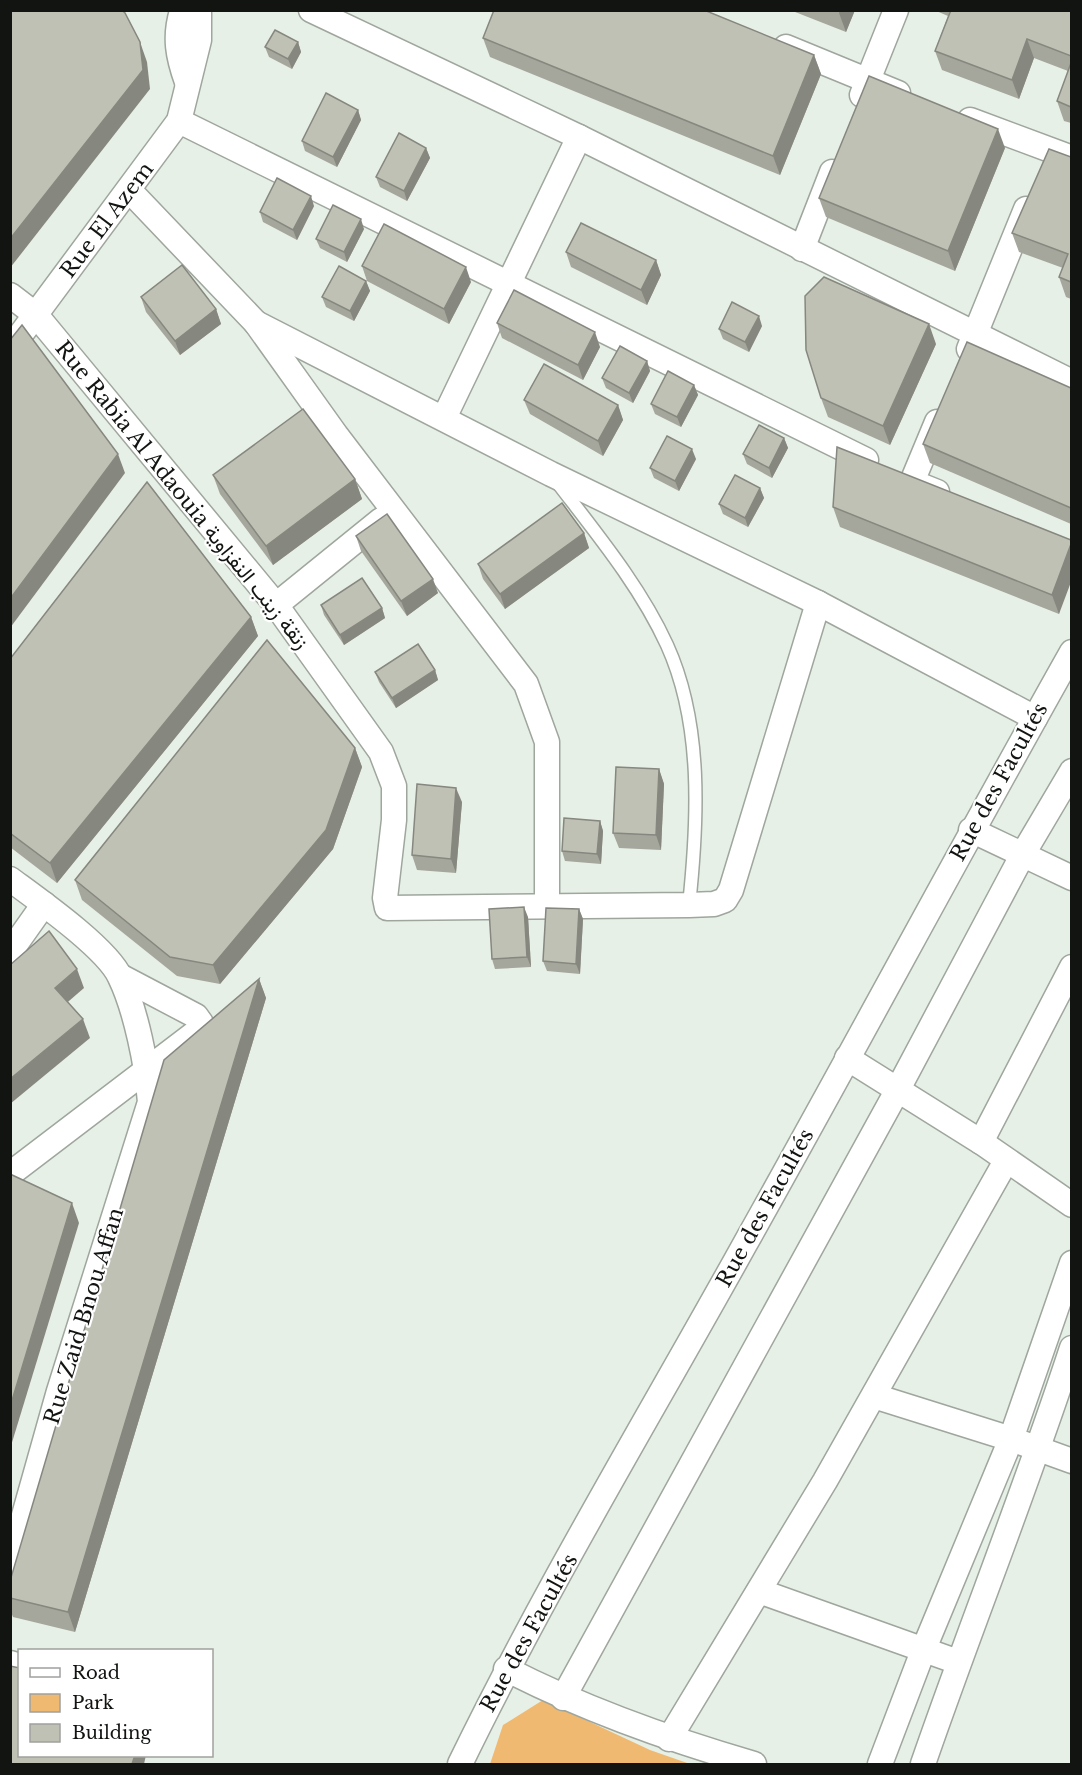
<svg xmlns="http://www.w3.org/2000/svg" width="1082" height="1775" font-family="'Libre Baskerville',Vazirmatn,serif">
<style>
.green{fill:#efb972}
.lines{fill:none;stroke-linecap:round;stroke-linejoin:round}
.service-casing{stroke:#9ea69d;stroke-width:15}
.minor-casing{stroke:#9ea69d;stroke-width:27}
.service{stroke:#fff;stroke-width:12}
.minor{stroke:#fff;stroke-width:24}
.wall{fill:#a5a69c}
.shaded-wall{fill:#86877f}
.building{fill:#c0c1b5;stroke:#86877f;stroke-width:1.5}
.labels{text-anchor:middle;stroke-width:4.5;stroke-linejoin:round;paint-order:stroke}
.street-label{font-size:21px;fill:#111410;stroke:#fff}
</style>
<rect width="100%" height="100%" fill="#e7f0e6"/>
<path class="green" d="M543,1700l107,50 40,14h-200l13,-39z"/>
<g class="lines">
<defs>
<path id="service" d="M557,482c39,51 83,104 110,163 36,79 31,176 22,260"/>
<g id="minor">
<path d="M311,10l268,127 493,245"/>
<path d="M182,11c-8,26 -4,46 5,71"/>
<path d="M786,47l112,46"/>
<path d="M862,95l34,-85"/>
<path d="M970,120l102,38"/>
<path d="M179,121l687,339"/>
<path d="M130,191l126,132 80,112 190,249 21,58v164"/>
<path d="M802,249l30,-77"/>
<path d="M10,295l26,20 240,290 105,147 13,34v34l-9,78 2,10 302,-3 25,-1 11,-4 6,-10 87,-287"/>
<path d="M256,323l295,151 267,129 217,115"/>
<path d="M10,349l169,-228 20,-81v-27"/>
<path d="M969,349l57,-140"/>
<path d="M444,418l135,-281"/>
<path d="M937,492l-25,-10 25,-60"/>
<path d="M276,605l105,-85"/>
<path d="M971,830l101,48"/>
<path d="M10,879c27,20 97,69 110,98 16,33 27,89 30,125l-91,289 -49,174"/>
<path d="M10,952l34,-48"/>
<path d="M847,1058l134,84 91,63"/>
<path d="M981,1142l91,-175"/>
<path d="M10,1174l189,-144 2,-7 -5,-7 -76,-40"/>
<path d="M874,1396l137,43 61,22"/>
<path d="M759,1591l199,71"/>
<path d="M10,1663l10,3"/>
<path d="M506,1669c80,41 162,70 248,95"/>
<path d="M563,1698l334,-607 126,-237 49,-83"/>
<path d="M669,1739l156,-258 181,-320"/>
<path d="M460,1764c86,-177 189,-347 285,-520 110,-196 216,-395 327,-592"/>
<path d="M880,1764l43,-113 88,-212 61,-176"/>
<path d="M923,1764c48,-139 103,-275 149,-416"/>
</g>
</defs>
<use href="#service" class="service-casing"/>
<use href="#minor" class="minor-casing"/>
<use href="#service" class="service"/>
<use href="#minor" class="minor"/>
</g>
<g class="wall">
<path d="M790,10h65l-9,22z"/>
<path d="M934,10h137v113l-7,-2 -7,-20 11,-30 -34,-13 -15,41 -77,-29 -7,-19 13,-35z"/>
<path d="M483,38l331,17 7,19 -41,101 -290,-118z"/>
<path d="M298,42l3,10 -9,17 -23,-12 -4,-10z"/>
<path d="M358,110l3,10 -24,47 -32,-16 -3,-10z"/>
<path d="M426,148l4,10 -23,43 -27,-14 -4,-10z"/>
<path d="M1005,148l-50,123 -129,-54 -7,-19z"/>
<path d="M1071,157v142l-5,-2 -7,-20 4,-9 -44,-16 -7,-19z"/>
<path d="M314,206l-17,34 -34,-18 -3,-10z"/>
<path d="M364,229l-17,33 -27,-14 -4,-9z"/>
<path d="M566,252l90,8 5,15 -14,30 -76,-38z"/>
<path d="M362,266l109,16 -22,42 -82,-43z"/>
<path d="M366,281l4,10 -16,30 -28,-14 -4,-10z"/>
<path d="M141,297l75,12 5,15 -41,31 -34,-43z"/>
<path d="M497,323l103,24 -17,33 -81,-42z"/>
<path d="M762,326l-13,26 -26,-13 -4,-10z"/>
<path d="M936,344l-46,101 -62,-28 -7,-19z"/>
<path d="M647,361l3,10 -17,32 -27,-15 -4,-10z"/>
<path d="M694,385l4,10 -17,32 -26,-13 -4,-10z"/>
<path d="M1071,388v136l-141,-61 -7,-19z"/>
<path d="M524,400l94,5 5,15 -20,36 -73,-42z"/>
<path d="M784,438l4,10 -16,30 -25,-14 -4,-10z"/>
<path d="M696,459l-17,32 -25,-13 -4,-10z"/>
<path d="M213,475l142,4 7,20 -89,66 -53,-71z"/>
<path d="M760,488l4,10 -16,29 -25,-13 -4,-10z"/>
<path d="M833,507l238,33 -12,74 -219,-87z"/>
<path d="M584,533l5,15 -84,61 -22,-30 -5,-15z"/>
<path d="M356,536l82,57 -31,23 -46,-65z"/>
<path d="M321,605l61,3 3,10 -41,27 -20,-30z"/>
<path d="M251,617l7,19 -201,247 -47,-36v-188z"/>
<path d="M435,670l3,10 -42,28 -17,-26 -4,-10z"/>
<path d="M355,748l7,19 -29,82 -113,135 -43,-8 -95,-76 -7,-20z"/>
<path d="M659,769l5,15 -3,66 -42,-2 -6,-15z"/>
<path d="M462,802l-6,71 -39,-3 -5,-15z"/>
<path d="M600,821l3,10 -2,33 -36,-3 -3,-10z"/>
<path d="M579,909l4,10 -3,55 -33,-3 -4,-10z"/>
<path d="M528,917l3,50 -36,2 -3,-10z"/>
<path d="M259,979l7,19 -191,634 -62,-15 -3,-7v-29z"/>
</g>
<g class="shaded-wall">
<path d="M840,10h15l-9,22 -7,-19z"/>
<path d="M1027,39l7,19 -15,41 -7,-19z"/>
<path d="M140,42l7,20 3,27 -140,179v-29z"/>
<path d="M298,42l3,10 -9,17 -4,-10z"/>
<path d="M814,55l7,19 -41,101 -7,-19z"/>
<path d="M358,110l3,10 -24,47 -4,-10z"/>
<path d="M998,129l7,19 -50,123 -7,-20z"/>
<path d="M426,148l4,10 -23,43 -3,-10z"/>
<path d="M311,196l3,10 -17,34 -4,-10z"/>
<path d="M361,219l3,10 -17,33 -3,-10z"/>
<path d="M656,260l5,15 -14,30 -6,-15z"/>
<path d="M466,267l5,15 -22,42 -5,-15z"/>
<path d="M366,281l4,10 -16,30 -4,-10z"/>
<path d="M216,309l5,15 -41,31 -5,-14z"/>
<path d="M759,316l3,10 -13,26 -4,-10z"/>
<path d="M929,324l7,20 -46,101 -7,-19z"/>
<path d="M595,332l5,15 -17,33 -5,-15z"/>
<path d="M647,361l3,10 -17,32 -4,-10z"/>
<path d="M694,385l4,10 -17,32 -4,-10z"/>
<path d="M618,405l5,15 -20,36 -5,-15z"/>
<path d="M784,438l4,10 -16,30 -3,-10z"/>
<path d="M692,449l4,10 -17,32 -4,-10z"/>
<path d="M118,454l7,19 -115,155v-29z"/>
<path d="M355,479l7,20 -89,66 -7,-19z"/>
<path d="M760,488l4,10 -16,29 -3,-9z"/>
<path d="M584,533l5,15 -84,61 -5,-15z"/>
<path d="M1071,544v38l-12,32 -7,-19z"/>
<path d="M433,579l5,14 -31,23 -6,-15z"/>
<path d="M382,608l3,10 -41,27 -4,-10z"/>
<path d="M251,617l7,19 -201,247 -7,-20z"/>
<path d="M435,670l3,10 -42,28 -4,-10z"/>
<path d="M355,748l7,19 -29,82 -113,135 -7,-19z"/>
<path d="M659,769l5,15 -3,66 -5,-15z"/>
<path d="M456,788l6,14 -6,71 -5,-14z"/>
<path d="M600,821l3,10 -2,33 -4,-10z"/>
<path d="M524,907l4,10 3,50 -4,-10z"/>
<path d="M579,909l4,10 -3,55 -4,-10z"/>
<path d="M77,969l7,19 -22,19 -7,-19z"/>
<path d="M259,979l7,19 -191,634 -7,-20z"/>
<path d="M83,1019l7,19 -80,66v-25z"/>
<path d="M72,1203l7,20 -69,226v-42z"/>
<path d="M135,1755h11l-2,9h-12z"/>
</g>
<g class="building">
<path d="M10,10h112l3,3 15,29 3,28 -133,169z"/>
<path d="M494,10h210l110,45 -41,101 -290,-118z"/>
<path d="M951,10h120v46l-44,-17 -15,41 -77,-29z"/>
<path d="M275,30l23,12 -10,17 -23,-12z"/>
<path d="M1071,63v44l-14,-6z"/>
<path d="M869,76l129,53 -50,122 -129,-53z"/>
<path d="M326,93l32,17 -25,47 -31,-16z"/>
<path d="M399,133l27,15 -22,43 -28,-14z"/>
<path d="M1049,149l22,8v125l-12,-5 9,-23 -56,-21z"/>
<path d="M277,178l34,18 -18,34 -33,-18z"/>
<path d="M333,205l28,14 -17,33 -28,-13z"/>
<path d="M581,223l75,37 -15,30 -75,-38z"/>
<path d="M384,224l82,43 -22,42 -82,-43z"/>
<path d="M182,265l34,44 -41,32 -34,-44z"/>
<path d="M339,266l27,15 -16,30 -28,-14z"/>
<path d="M824,277l105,47 -46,102 -62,-28 -15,-48 -1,-54z"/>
<path d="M514,290l81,42 -17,33 -81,-42z"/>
<path d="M732,302l27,14 -14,26 -26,-13z"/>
<path d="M22,325l96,129 -108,145v-259z"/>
<path d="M967,342l104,46v120l-148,-64z"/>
<path d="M620,346l27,15 -18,32 -27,-15z"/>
<path d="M544,364l74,41 -20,36 -74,-41z"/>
<path d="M668,371l26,14 -17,32 -26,-13z"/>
<path d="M303,409l52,70 -89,67 -53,-71z"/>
<path d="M759,425l25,13 -15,30 -26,-14z"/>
<path d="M667,436l25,13 -17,32 -25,-13z"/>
<path d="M837,447l234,93v4l-19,51 -219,-88z"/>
<path d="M735,475l25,13 -15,30 -26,-14z"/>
<path d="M147,482l104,135 -201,246 -40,-30v-174z"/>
<path d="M562,503l22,30 -84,61 -22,-30z"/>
<path d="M387,514l46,65 -32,22 -45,-65z"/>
<path d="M362,578l20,30 -42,27 -19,-30z"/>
<path d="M267,640l88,108 -29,82 -113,135 -43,-8 -95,-77z"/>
<path d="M418,644l17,26 -43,28 -17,-26z"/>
<path d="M616,767l43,2 -3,66 -43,-2z"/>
<path d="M417,784l39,4 -5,71 -39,-4z"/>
<path d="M564,818l36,3 -3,33 -35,-3z"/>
<path d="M524,907l3,50 -35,2 -3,-50z"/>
<path d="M546,908l33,1 -3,55 -33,-3z"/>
<path d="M49,931l28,38 -22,19 28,31 -73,60v-114z"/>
<path d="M259,979l-191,633 -58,-14v-17l154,-521z"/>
<path d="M10,1174l62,29 -62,204z"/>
<path d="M10,1666l10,2v87h115l-3,9h-122z"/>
</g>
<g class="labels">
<g class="street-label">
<text transform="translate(107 220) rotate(-53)" y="7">Rue El Azem</text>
<text transform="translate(182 495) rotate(51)" y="7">Rue Rabia Al Adaouia زنقة زينب النفزاوية</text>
<text transform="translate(999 782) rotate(-61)" y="7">Rue des Facultés</text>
<text transform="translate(765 1208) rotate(-61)" y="7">Rue des Facultés</text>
<text transform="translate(84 1316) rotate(-73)" y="7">Rue Zaid Bnou Affan</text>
<text transform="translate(529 1633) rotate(-61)" y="7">Rue des Facultés</text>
</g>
</g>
<rect width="1082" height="1775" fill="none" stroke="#111410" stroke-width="24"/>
<rect x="18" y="1649" width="195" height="108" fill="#ffffff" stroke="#a0a19f" stroke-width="1.5"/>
<rect x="30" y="1668" width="30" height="9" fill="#ffffff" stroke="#a0a19f" stroke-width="1.5"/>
<text x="72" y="1679" font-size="18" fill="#111410">Road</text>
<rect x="30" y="1694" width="30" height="18" fill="#efb972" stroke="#a0a19f" stroke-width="1.5"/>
<text x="72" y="1709" font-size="18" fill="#111410">Park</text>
<rect x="30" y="1724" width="30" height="18" fill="#c0c1b5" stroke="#a0a19f" stroke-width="1.5"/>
<text x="72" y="1739" font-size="18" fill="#111410">Building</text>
</svg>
